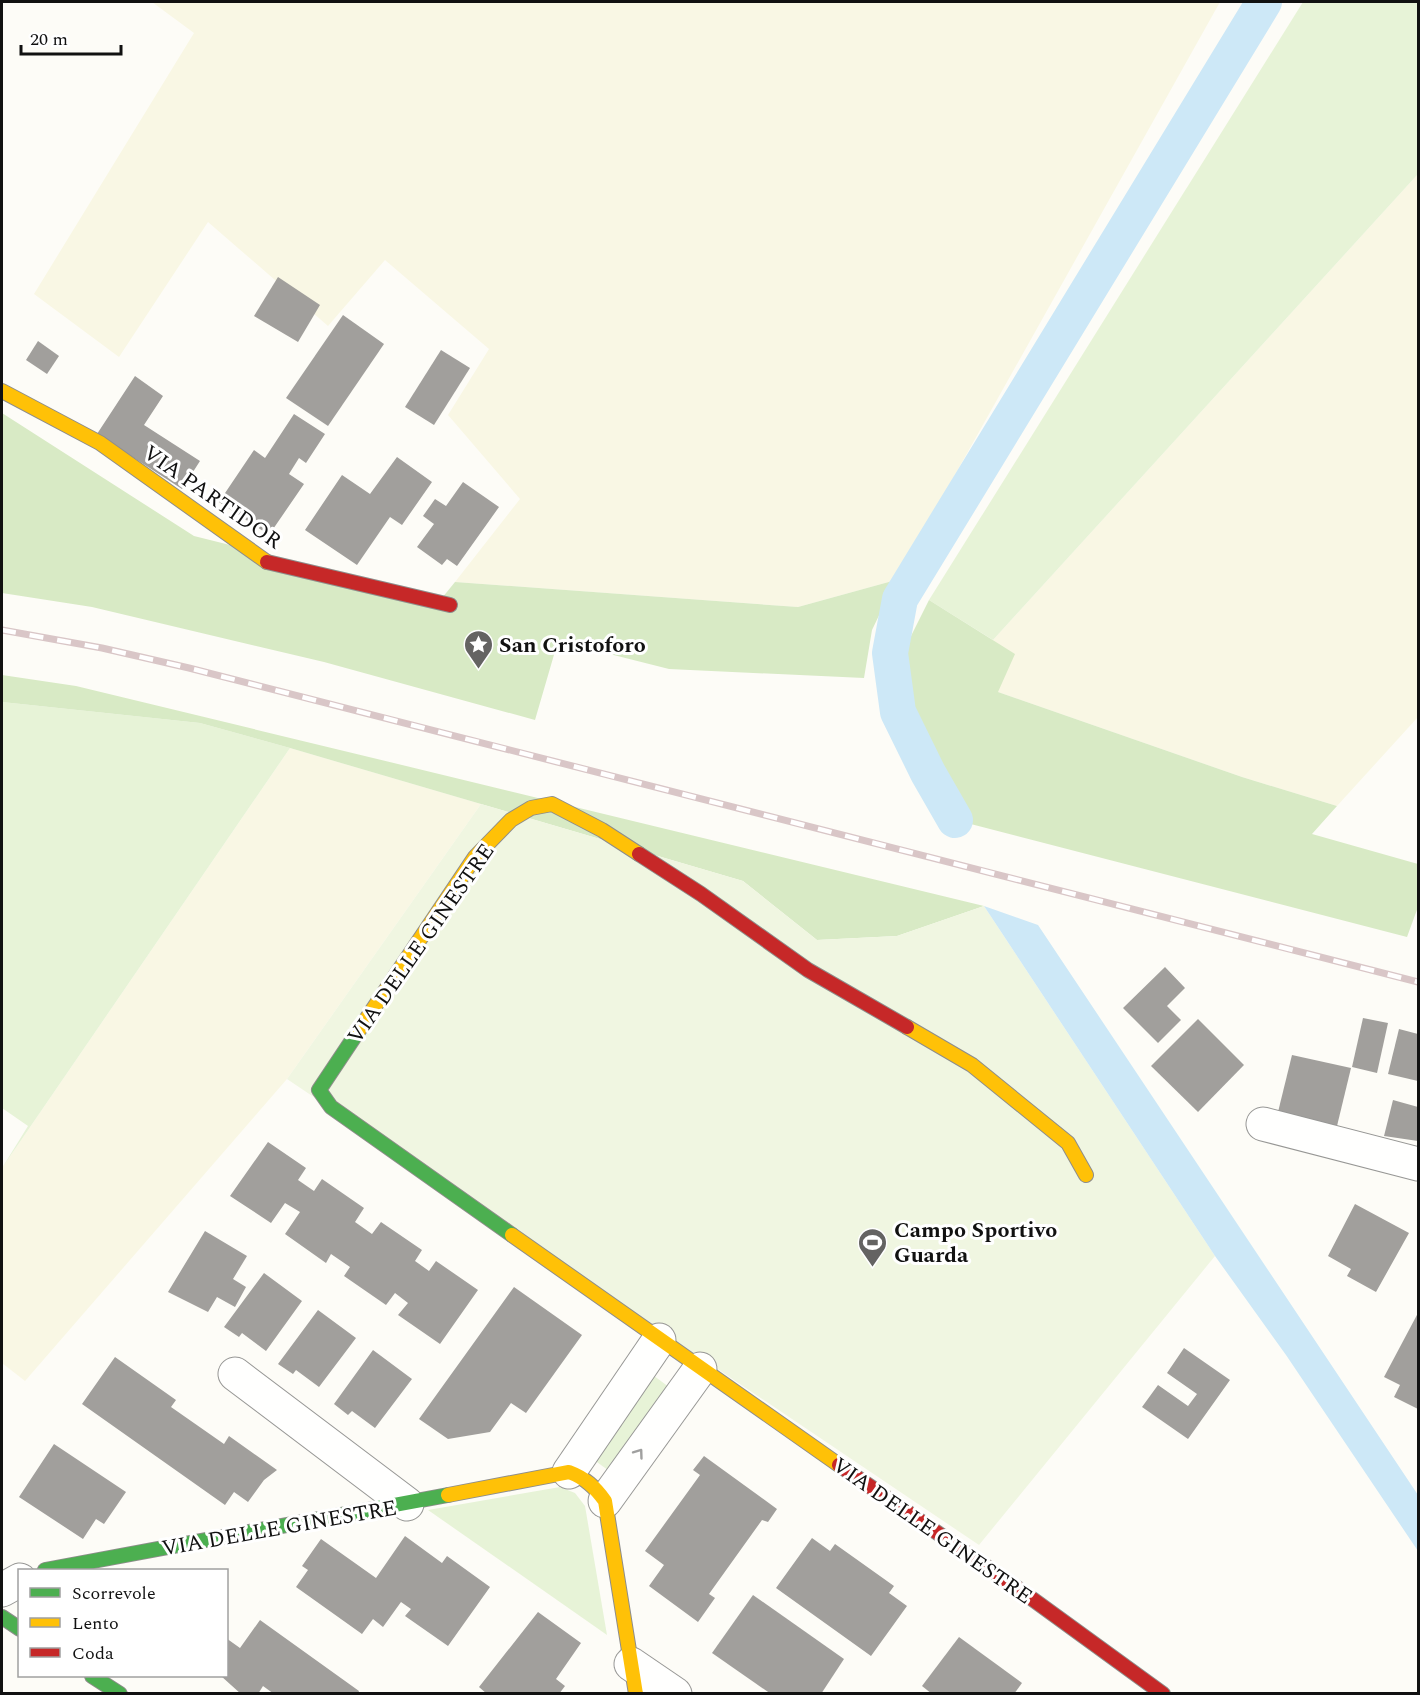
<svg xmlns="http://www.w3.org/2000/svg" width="1420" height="1695" font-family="Spectral,serif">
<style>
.farmland{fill:#f9f7e4}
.green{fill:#e7f3d7}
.forest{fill:#d8eac5}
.pitch{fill:#f0f6e1}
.water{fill:#cde8f7}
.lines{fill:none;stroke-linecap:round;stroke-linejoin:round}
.canal{stroke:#cde8f7;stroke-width:36}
.building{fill:#a19f9c}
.street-casing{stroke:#979795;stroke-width:35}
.fast-casing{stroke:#8e8d8b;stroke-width:16}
.slow-casing{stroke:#8e8d8b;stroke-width:16}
.jam-casing{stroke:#8e8d8b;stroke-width:16}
.street{stroke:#fffffe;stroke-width:33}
.fast{stroke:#4caf50;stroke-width:14}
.slow{stroke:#ffc107;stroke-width:14}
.jam{stroke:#c62828;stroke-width:14}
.rail-casing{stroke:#d9c6c7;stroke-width:7}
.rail{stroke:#fff;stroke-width:4.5;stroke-dasharray:14;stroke-linecap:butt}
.oneway{stroke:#a0a09f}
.labels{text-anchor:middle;stroke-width:6;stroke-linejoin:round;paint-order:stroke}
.street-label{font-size:22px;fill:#111;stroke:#fff}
.poi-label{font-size:22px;font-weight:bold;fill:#111;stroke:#fff;text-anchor:start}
</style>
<rect width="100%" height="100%" fill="#fdfcf7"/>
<g class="farmland">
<path d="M152,2h1068l-324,578 -98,27 -343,-25 65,-83 -72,-84 41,-66 -104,-89 -57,66 -120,-104 -89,135 -85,-63 160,-261z"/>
<path d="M1418,174v543l-81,89 -95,-29 -244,-85 -5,-52z"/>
<path d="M290,748l191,56 -194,275 -262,302 -23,-18v-195z"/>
</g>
<g class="green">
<path d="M1303,2h115v172l-425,466 -64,-40z"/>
<path d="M2,702l198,21 90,25 -288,420 26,-42 -26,-18z"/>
<path d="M650,1373l23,17 -61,83 -22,-16z"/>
<path d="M560,1487l15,6 10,13 22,129 -179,-125z"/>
</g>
<g class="forest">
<path d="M2,413l192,123 248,62 13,-16 343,25 98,-27 -24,50 -8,48 -195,-9 -111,-28 -23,79 -211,-58 -232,-55 -90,-14z"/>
<path d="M929,600l86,54 -17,38 244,85 95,29 -25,28 106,30v43l-11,30 -444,-115 -54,-105 -7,-48 7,-29z"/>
<path d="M2,675l74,11 908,220 -87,30 -80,4 -74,-59 -453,-133 -90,-25 -198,-21z"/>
</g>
<path class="pitch" d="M481,804l262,77 74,59 80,-4 87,-30 231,350 -236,289 -692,-466z"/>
<path class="water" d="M984,906l54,19 380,570v56l-132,-196 -71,-99z"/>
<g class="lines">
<path class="canal" d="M955,820l-27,-47 -30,-61 -8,-59 10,-54 364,-597"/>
</g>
<g class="building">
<path d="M278,277l42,28 -22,37 -44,-26z"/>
<path d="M343,315l41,29 -56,82 -42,-28z"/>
<path d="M38,341l21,15 -12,18 -21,-14z"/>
<path d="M441,350l29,18 -36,57 -29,-18z"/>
<path d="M135,376l28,20 -19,29 56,36 -18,28 -85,-55z"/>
<path d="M294,414l31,20 -19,29 -7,-5 -10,16 15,10 -35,51 -50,-33 35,-52 11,8z"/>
<path d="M397,457l35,25 -30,43 -12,-8 -33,48 -52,-35 37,-55 28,19z"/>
<path d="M463,482l36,25 -42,59 -10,-7 -5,6 -25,-18 17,-23 -11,-8 12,-17 11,7z"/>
<path d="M1165,967l20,21 -18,18 14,14 -23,23 -35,-35z"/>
<path d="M1363,1018l25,5 -11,50 -25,-6z"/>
<path d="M1198,1019l46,46 -46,47 -47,-46z"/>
<path d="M1399,1029l19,5v47l-30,-7z"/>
<path d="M1292,1055l59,13 -14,58 -59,-14z"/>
<path d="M1393,1100l25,7v34l-34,-5z"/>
<path d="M268,1142l38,26 -8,12 16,11 8,-12 42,29 -9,14 17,12 9,-12 41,28 -7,11 14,10 7,-10 42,29 -38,54 -42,-29 10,-12 -13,-10 -9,12 -42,-29 6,-9 -19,-13 -5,9 -41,-29 15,-22 -15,-9 -14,20 -41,-27z"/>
<path d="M1355,1204l54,29 -33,59 -29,-16 4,-7 -23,-13z"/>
<path d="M205,1231l42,25 -14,23 13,8 -11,20 -18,-10 -9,15 -40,-20z"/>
<path d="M264,1273l38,28 -36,50 -24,-18 -3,4 -15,-10z"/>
<path d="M514,1287l68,48 -56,78 -15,-10 -21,29 -42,7 -29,-20z"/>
<path d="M318,1310l38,28 -37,49 -23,-17 -3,4 -15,-10z"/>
<path d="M1418,1313v96l-24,-12 6,-12 -16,-8z"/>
<path d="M1184,1348l46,32 -42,59 -46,-32 16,-22 30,21 9,-12 -30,-21z"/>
<path d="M373,1350l39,29 -37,49 -23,-17 -4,4 -14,-11z"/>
<path d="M115,1357l61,43 -5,7 53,37 5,-8 48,34 -13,10 -16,22 -14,-10 -9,13 -143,-101z"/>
<path d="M54,1444l72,48 -22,32 -8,-5 -13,20 -64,-42z"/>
<path d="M704,1456l73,53 -9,13 -6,-2 -53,74 6,4 -17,24 -49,-36 15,-21 -19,-14 55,-76 -7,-5z"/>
<path d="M405,1536l37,27 5,-7 43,31 -42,59 -43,-30 6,-7 -10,-7 -18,25 -10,-8 -11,15 -66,-47 12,-17 -6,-4 19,-27 55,39z"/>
<path d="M812,1538l18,13 5,-7 59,42 -5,7 18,13 -36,50 -95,-68z"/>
<path d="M753,1595l91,64 -23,35h-50l-59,-41z"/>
<path d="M538,1612l43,31 -25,36 9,7 -6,8h-72l-8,-7z"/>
<path d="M260,1620l99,71 -1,3h-84l-11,-8 -5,8h-17l-20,-18h5v-38l14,10z"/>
<path d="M959,1637l63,46 -8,11h-82l-10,-8z"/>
</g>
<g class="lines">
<defs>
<g id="street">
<path d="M1263,1124l155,40"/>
<path d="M235,1374l172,130"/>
<path d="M569,1472l90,-132"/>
<path d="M605,1501l95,-132"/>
<path d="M2,1590l18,-10"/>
<path d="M631,1664l44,30"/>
</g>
<g id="fast">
<path d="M357,1033l-38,57 12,17 181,128"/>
<path d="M45,1570l403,-75"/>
<path d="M2,1617l18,12"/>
<path d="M92,1676l28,18"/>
</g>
<g id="slow">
<path d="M2,391l98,52 167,119"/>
<path d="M907,1027l65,38 96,78 18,32"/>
<path d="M357,1033l118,-176 36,-37 20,-12 21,-4 50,26 37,24"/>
<path d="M512,1235l327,230"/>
<path d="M448,1495l121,-23c16,6 26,15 36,29l31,193"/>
</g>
<g id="jam">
<path d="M267,562l183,43"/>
<path d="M639,854l62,40 107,76 99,57"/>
<path d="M839,1465l174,120 150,109"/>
</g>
</defs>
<use href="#street" class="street-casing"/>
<use href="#fast" class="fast-casing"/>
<use href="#slow" class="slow-casing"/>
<use href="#jam" class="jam-casing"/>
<use href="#street" class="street"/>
<use href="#fast" class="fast"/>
<use href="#slow" class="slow"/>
<use href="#jam" class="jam"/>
<defs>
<path id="rail" d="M2,630l100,18 87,20 1229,314"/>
</defs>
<use href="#rail" class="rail-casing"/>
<use href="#rail" class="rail"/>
</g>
<defs><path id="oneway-chevron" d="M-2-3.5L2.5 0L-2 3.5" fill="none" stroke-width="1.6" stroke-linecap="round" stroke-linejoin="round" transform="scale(1.5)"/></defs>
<use class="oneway" href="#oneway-chevron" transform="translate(639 1453) rotate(-54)"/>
<defs>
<symbol id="sight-pin" viewBox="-11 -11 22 30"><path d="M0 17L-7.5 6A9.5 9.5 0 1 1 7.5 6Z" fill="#646362" stroke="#fff"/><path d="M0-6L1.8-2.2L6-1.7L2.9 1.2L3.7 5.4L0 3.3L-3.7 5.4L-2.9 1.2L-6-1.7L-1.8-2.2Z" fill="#fff"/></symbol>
<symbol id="stadium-pin" viewBox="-11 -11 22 30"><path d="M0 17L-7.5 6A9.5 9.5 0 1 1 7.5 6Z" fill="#646362" stroke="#fff"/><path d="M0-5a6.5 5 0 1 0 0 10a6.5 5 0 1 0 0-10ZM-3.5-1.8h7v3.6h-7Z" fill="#fff"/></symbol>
</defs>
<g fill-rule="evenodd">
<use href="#sight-pin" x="462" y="628" width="33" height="45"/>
<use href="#stadium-pin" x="856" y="1226" width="33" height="45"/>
</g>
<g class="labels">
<g class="street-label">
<text transform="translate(213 496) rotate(35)" y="8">VIA PARTIDOR</text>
<text transform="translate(420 943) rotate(-55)" y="8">VIA DELLE GINESTRE</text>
<text transform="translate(279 1527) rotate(-10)" y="8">VIA DELLE GINESTRE</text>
<text transform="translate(933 1530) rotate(35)" y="8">VIA DELLE GINESTRE</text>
</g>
<g class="poi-label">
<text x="499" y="652">San Cristoforo</text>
<text x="894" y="1237">Campo Sportivo<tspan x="894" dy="25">Guarda</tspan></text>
</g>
</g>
<rect width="1420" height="1695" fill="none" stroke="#111111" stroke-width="6"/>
<rect x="18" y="1569" width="210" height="108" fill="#ffffff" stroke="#a0a0a0" stroke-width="1.5"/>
<rect x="30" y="1588" width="30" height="9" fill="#4caf50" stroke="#a0a0a0" stroke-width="1.5"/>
<text x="72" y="1599" font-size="18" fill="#111111">Scorrevole</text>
<rect x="30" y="1618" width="30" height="9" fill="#ffc107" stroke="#a0a0a0" stroke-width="1.5"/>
<text x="72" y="1629" font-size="18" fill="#111111">Lento</text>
<rect x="30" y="1648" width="30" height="9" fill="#c62828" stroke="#a0a0a0" stroke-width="1.5"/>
<text x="72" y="1659" font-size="18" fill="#111111">Coda</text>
<path d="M21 45v9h100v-9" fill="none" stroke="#111111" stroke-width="3"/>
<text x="30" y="45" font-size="18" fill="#111111" stroke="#ffffff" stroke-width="4.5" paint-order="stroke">20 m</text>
</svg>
